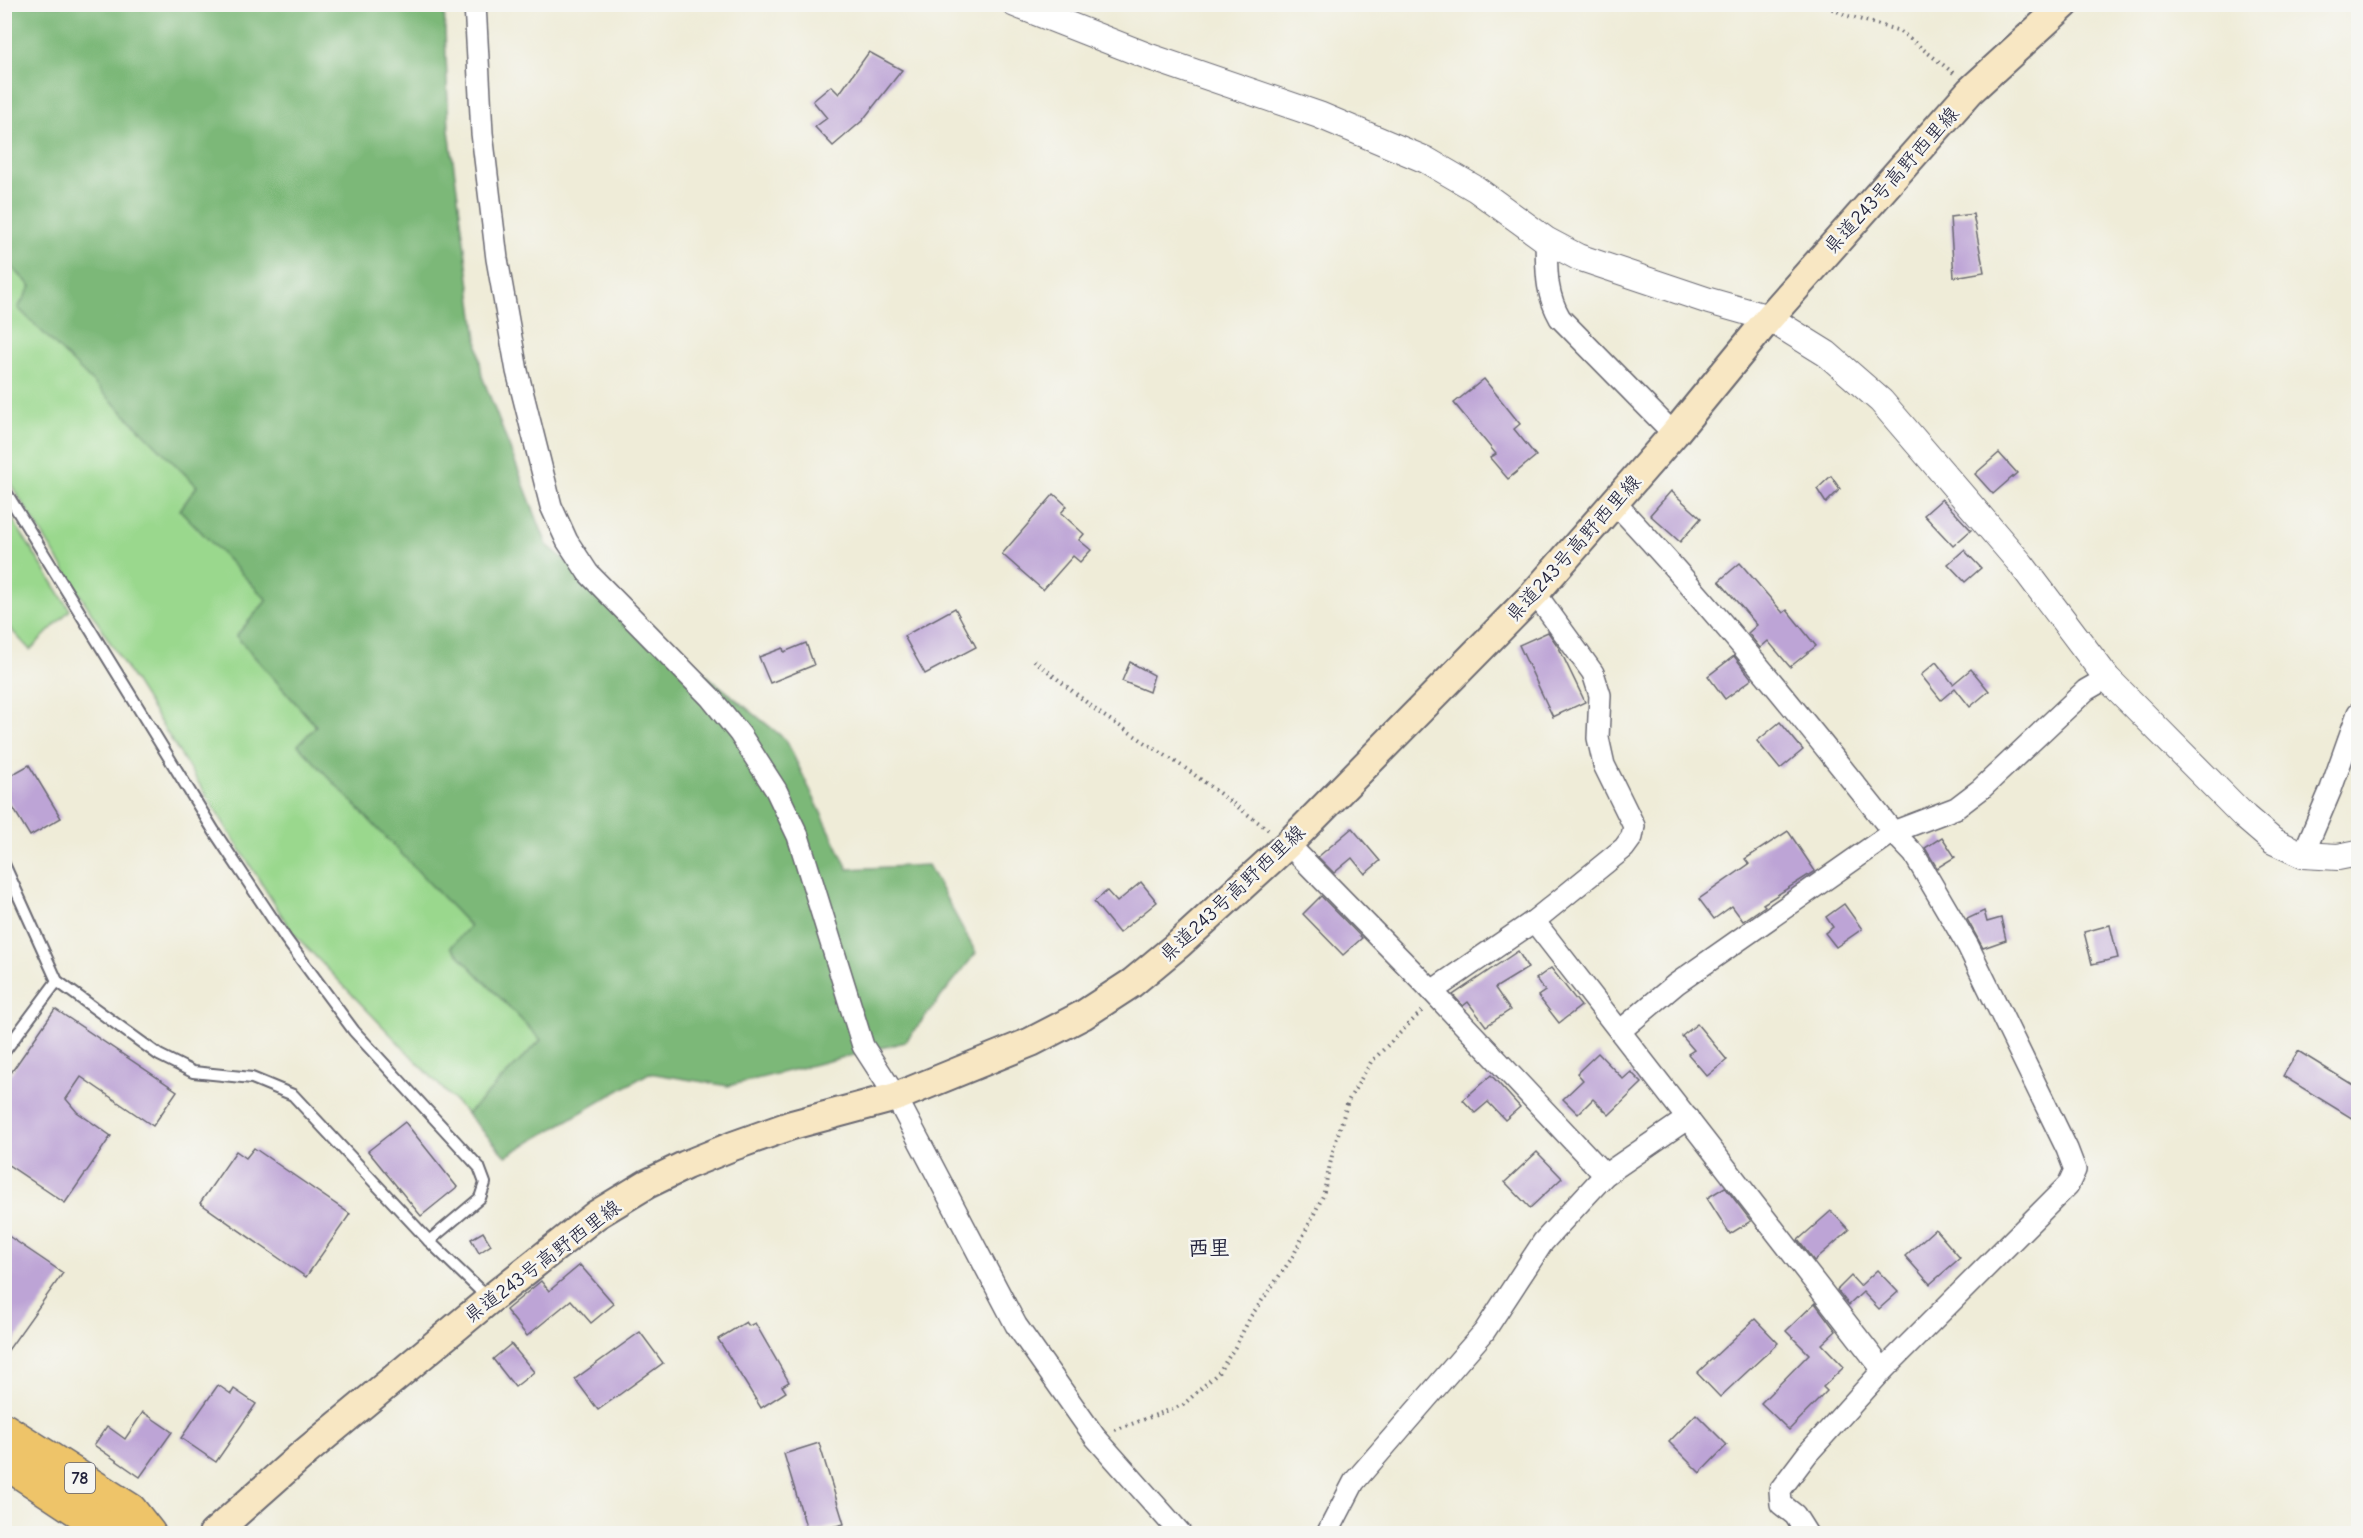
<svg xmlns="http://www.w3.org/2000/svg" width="2363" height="1538" font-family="'Comic Neue','Klee One',sans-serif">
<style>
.green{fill:#9ad88d;stroke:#5e7d64;stroke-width:1.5}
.forest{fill:#7bb878;stroke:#4e6d5a;stroke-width:1.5}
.building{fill:#bda4d6}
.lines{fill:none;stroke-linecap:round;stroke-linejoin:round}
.service-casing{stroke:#6a6972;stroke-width:14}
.minor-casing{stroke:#6a6972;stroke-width:24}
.tertiary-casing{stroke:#6a6972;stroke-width:28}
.secondary-casing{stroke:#6a6972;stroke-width:32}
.primary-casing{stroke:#6a6972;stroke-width:36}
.path{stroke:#6a6972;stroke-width:4;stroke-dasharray:1.5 4.5;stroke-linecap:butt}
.service{stroke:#fff;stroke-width:10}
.minor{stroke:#fff;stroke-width:21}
.tertiary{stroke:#fff;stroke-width:26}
.secondary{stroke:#f8e7c3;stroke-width:28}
.primary{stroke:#eec469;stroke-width:33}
.labels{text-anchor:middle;stroke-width:5;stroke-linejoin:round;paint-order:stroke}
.shield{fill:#f6f6f2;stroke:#626272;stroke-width:1.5}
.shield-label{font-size:18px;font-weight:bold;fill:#22223b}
.street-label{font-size:20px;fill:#22223b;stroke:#f6f6f2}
.neighbourhood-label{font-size:21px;font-weight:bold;fill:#22223b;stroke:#f6f6f2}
</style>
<rect width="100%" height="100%" fill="#f6f6f2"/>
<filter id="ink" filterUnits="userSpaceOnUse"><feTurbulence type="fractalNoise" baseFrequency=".0167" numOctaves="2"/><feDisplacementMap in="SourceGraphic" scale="12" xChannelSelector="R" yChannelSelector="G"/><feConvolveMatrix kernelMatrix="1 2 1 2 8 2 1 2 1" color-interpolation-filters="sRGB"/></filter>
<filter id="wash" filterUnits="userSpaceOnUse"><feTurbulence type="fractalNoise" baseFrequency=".008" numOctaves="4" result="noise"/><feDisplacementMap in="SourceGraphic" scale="24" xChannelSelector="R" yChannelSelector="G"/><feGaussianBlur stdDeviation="1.35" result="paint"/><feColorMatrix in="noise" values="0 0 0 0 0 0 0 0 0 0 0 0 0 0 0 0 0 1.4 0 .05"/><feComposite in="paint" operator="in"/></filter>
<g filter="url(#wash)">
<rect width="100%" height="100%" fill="#efecd8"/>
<g class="green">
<path d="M4,260l27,26 -12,22 178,178 -17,24 87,90 -31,36 80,90 -17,19 171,181 -19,21 90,93 -74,74 -175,-182 -287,-457z"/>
<path d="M4,506l66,104 -40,40 -25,-27z"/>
</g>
<path class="forest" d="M4,5h440l5,125 33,246 65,169 239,195 62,129 80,-4 48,88 -71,89 -177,44 -79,-13 -143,83 -39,-42 74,-74 -90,-93 19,-21 -172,-181 18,-19 -80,-90 31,-36 -87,-90 17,-24 -179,-178 13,-22 -26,-26z"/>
<g id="blocks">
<g class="building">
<path d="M869,52l33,18 -40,51 -29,25 -18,-19 12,-9 -14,-17 18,-15 8,8z"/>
<path d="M1973,214l11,58 -30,5 -4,-60z"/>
<path d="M1484,379l36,45 -6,5 22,27 -28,23 -18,-21 6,-4 -42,-51z"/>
<path d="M1999,453l18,20 -24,21 -18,-20z"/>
<path d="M1831,476l9,13 -14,14 -9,-14z"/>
<path d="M1671,491l30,27 -21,24 -30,-27z"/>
<path d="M1054,494l13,12 -6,7 23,21 -5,6 12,10 -11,12 -7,-6 -30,34 -41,-36z"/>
<path d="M1942,499l29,31 -18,16 -29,-31z"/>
<path d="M1964,550l17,18 -16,14 -17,-18z"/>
<path d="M1740,563l43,50 4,-3 29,36 -26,21 -22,-26 -8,7 -12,-15 9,-8 -38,-44z"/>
<path d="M955,608l21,39 -51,27 -21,-38z"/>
<path d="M1548,632l11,16 26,54 -32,15 -34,-72z"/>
<path d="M806,643l8,22 -44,18 -11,-26 24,-9 1,4z"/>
<path d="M1734,656l18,23 -27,20 -17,-23z"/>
<path d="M1130,662l24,13 -5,17 -27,-11z"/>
<path d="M1936,662l17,22 18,-15 18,22 -19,16 -15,-19 -14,12 -20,-25z"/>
<path d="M1780,722l23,28 -23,19 -23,-28z"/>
<path d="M29,765l32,53 -31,18 -26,-43v-14z"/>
<path d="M1352,828l28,33 -15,13 -13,-16 -18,15 -16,-16z"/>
<path d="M1788,831l27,40 -52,33 2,2 -22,15 -11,-15 -18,13 -15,-20 50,-35 -4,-5z"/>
<path d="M1942,837l13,20 -18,11 -12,-20z"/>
<path d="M1141,882l16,20 -38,31 -25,-31 13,-11 10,11z"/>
<path d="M1321,896l41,42 -19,17 -40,-41z"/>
<path d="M1844,904l18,25 -26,18 -11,-14 8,-6 -7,-10z"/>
<path d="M1984,911l3,11 14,-4 5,22 -23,8 -16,-29z"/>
<path d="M2110,925l8,33 -26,6 -8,-32z"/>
<path d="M1518,951l10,17 -33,20 15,22 -24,16 -18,-24 -5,4 -10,-11z"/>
<path d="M1551,968l30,38 -22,17 -21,-27 7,-5 -9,-12z"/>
<path d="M55,1009l122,82 -24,35 -72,-49 -15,22 11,13 34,24 -46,67 -61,-41v-79z"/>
<path d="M1697,1024l30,36 -20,16 -19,-22 6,-4 -12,-14z"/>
<path d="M2298,1051l60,37v34l-75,-46z"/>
<path d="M1598,1053l25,26 8,-7 11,11 -33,32 -16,-16 -15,15 -15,-15 20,-19 -6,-7z"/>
<path d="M1491,1075l29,32 -15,13 -17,-18 -13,11 -12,-13z"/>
<path d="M405,1122l52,65 -36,29 -53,-65z"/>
<path d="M254,1148l96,66 -44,63 -106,-74 36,-52 10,7z"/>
<path d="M1537,1152l25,26 -32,30 -25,-26z"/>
<path d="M1725,1187l26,34 -21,13 -23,-36z"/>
<path d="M1831,1211l18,19 -35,31 -16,-21z"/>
<path d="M1935,1229l25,29 -30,26 -25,-28z"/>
<path d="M483,1232l8,13 -12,8 -8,-14z"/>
<path d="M4,1233l59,40 -59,83z"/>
<path d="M580,1265l34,39 -23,19 -20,-23 -44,36 -21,-26 35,-29 8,10z"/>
<path d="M1877,1270l21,22 -19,17 -16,-17 -14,13 -12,-15 14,-14 9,10z"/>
<path d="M1815,1303l21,28 -14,13 22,23 -21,20 4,4 -38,39 -28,-27 48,-49 -23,-23z"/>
<path d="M1755,1319l23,24 -58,54 -23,-24z"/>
<path d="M746,1322l3,4 6,-3 34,59 -7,4 4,6 -25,16 -43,-69z"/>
<path d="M640,1332l23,31 -65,47 -23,-31z"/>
<path d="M511,1344l23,28 -19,15 -22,-28z"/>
<path d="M218,1385l13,9 3,-5 22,15 -40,58 -35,-24z"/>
<path d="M143,1412l29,20 -32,45 -46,-32 13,-19 18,13z"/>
<path d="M1696,1414l31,31 -27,28 -31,-31z"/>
<path d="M819,1443l25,81 -36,9 -24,-79z"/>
</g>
</g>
</g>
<g filter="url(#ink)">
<use href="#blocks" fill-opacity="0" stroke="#6a6972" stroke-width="1.5"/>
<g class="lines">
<defs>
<g id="service">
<path d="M4,489l210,342 72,108 68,92 125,136 6,16 -5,15 -51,43"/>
<path d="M4,864l53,117 102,74 34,17 59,6 41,17 136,146 60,58"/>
<path d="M4,1052l53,-71"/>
</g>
<g id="minor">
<path d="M475,4l7,129 15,126 20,112 34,135 16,35 21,32 122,124 30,37 36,56 22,46 65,210 33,51 120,228 79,112 86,97"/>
<path d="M1546,240c1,30 -1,52 14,78l114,116"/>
<path d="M1615,503c99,105 188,216 278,329l21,22 54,92 99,203 8,21 -7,15 -185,185 -75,83 -28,37 1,14 14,11 12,19"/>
<path d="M1288,844l144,147 173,184"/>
<path d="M2303,855l28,-66 27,-76"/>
<path d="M1534,921l349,449"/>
<path d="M1432,991l102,-70 90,-73 8,-11 2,-11 -30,-61 -6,-27 2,-43 -7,-22 -58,-80"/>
<path d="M1620,1031l56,-47 217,-152 63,-24 25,-19 105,-99 21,-12"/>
<path d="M1327,1534l27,-52 130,-150 59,-90 62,-67 83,-57"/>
</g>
<path id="tertiary" d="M1015,4l135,53 169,58 107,45 50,29 70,51 32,17 131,44 60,17 58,36 54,47 140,163 86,114 138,139 28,24 30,14 35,2 20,-4"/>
<path id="secondary" d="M213,1534l89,-79 187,-155 107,-85 51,-31 39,-19 47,-19 59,-21 104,-28 135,-55 52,-27 49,-32 47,-39 109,-100 247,-251 139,-159 95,-116 201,-227 95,-87"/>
<g id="primary">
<path d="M4,1430l126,80 19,24"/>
<path d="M4,1461l110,73"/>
</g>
</defs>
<use href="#service" class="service-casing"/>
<use href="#minor" class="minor-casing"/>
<use href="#tertiary" class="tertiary-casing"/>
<use href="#secondary" class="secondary-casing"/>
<use href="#primary" class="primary-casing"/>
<g class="path">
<path d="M1821,4l27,12 52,15 56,44"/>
<path d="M1034,660l67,54 87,56 82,61"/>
<path d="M1115,1430l68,-25 36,-33 16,-25 16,-31 41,-58 31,-62 10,-45 15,-50 23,-39 53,-53"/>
</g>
<use href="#service" class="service"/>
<use href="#minor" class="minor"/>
<use href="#tertiary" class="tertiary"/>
<use href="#secondary" class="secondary"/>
<use href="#primary" class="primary"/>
</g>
</g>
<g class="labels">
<rect class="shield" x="65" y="1463" width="30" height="30" rx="4.5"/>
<g class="shield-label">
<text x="80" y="1484">78</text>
</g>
<g class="street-label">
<text transform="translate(1891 180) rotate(-48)" y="7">県道243号高野西里線</text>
<text transform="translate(1573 548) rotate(-48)" y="7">県道243号高野西里線</text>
<text transform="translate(1232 893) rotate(-43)" y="7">県道243号高野西里線</text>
<text transform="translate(542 1261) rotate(-37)" y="7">県道243号高野西里線</text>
</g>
<g class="neighbourhood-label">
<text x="1209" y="1255">西里</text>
</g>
</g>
<rect width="2363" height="1538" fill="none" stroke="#f6f6f2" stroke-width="24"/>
</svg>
